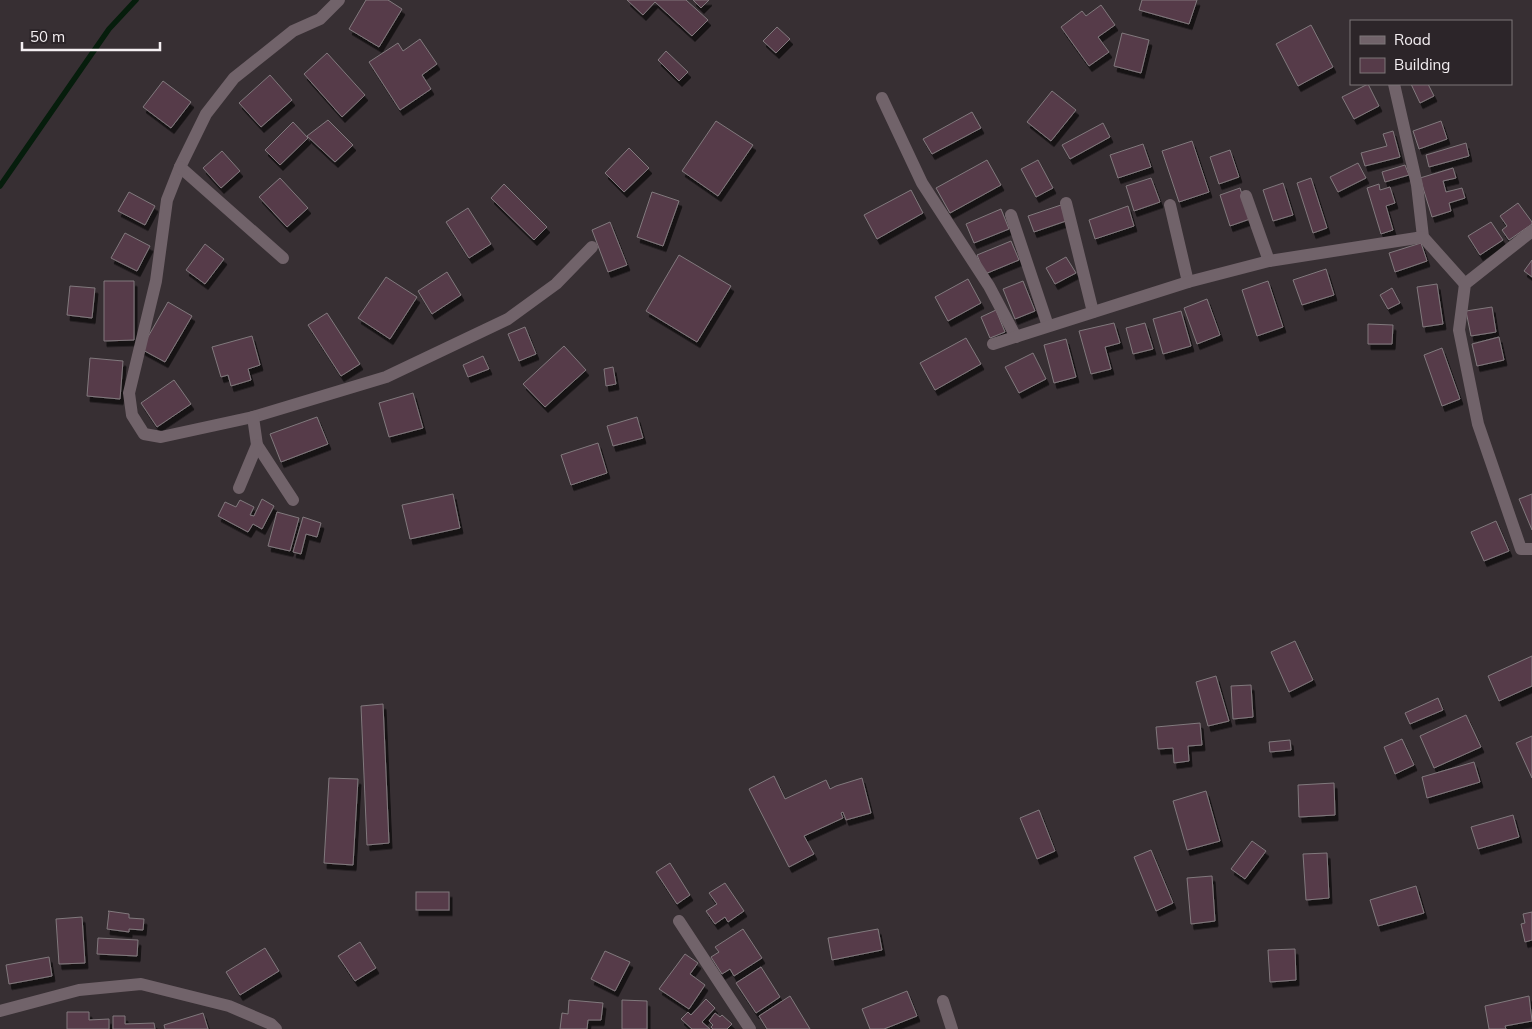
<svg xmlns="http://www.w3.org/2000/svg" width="1532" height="1029" font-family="Mulish,sans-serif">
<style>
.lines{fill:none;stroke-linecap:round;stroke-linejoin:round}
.stream{stroke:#061d0c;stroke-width:5.5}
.building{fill:#563b49;stroke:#81797d;filter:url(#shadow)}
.street{stroke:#71636a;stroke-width:12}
</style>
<defs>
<filter id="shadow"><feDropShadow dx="3" dy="5.5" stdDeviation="0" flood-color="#0009"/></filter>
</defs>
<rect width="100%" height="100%" fill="#372f33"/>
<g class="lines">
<path class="stream" d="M0,186l109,-157 27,-29"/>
</g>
<g class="building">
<path d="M366,0h22l14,9 -23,38 -30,-18z"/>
<path d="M627,0h59l22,20 -16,16 -37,-34 -12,13z"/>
<path d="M693,0h16l-8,8z"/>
<path d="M1142,0h55l-8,24 -50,-14z"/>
<path d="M1101,5l14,20 -17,12 11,15 -20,14 -28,-39 21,-16 4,5z"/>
<path d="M1311,25l22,42 -35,19 -22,-42z"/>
<path d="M777,27l13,12 -14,14 -13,-12z"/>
<path d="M1122,33l27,7 -8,33 -27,-7z"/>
<path d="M420,39l17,25 -15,11 9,14 -31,21 -31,-48 29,-19 5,8z"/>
<path d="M666,51l22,21 -9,9 -21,-21z"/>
<path d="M327,53l38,42 -23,22 -38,-43z"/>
<path d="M270,75l22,25 -31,27 -22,-24z"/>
<path d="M163,81l28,21 -20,26 -28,-21z"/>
<path d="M1368,84l11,22 -25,13 -12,-22z"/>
<path d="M1411,84h17l6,12 -14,7z"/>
<path d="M1052,91l24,19 -25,31 -24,-19z"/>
<path d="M972,112l9,16 -49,26 -9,-15z"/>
<path d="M328,120l25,25 -18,17 -28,-26z"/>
<path d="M716,121l37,24 -35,51 -36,-25z"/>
<path d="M1441,121l6,18 -28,10 -6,-18z"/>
<path d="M293,122l15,16 -28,27 -15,-15z"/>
<path d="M1103,123l7,14 -40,22 -8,-14z"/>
<path d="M1393,131l7,26 -35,9 -4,-13 26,-7 -4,-12z"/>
<path d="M1192,141l17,51 -30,10 -17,-51z"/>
<path d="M1466,143l3,13 -40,11 -3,-12z"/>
<path d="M1143,144l8,23 -33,11 -8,-23z"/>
<path d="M629,148l20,20 -25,24 -19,-19z"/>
<path d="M1230,150l9,27 -20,7 -9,-27z"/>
<path d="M222,151l18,20 -19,17 -18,-20z"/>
<path d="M987,160l14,25 -51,28 -14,-25z"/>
<path d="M1038,160l15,28 -17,9 -15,-28z"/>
<path d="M1358,163l8,15 -28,14 -8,-15z"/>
<path d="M1405,165l4,10 -24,7 -3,-10z"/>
<path d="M1453,168l3,10 -13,3 3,11 16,-4 3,10 -16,5 2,8 -19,6 -12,-39z"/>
<path d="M280,178l28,30 -21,19 -28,-30z"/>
<path d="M1151,178l9,24 -26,9 -8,-25z"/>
<path d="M1311,178l16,50 -14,5 -16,-50z"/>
<path d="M1283,183l10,32 -20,6 -10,-31z"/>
<path d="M504,184l43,43 -13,13 -43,-42z"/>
<path d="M1379,184l1,6 10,-3 5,16 -9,3 7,24 -12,4 -14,-46z"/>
<path d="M1240,188l10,31 -20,7 -10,-31z"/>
<path d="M911,190l12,23 -46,26 -13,-24z"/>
<path d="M129,192l26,14 -10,19 -27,-14z"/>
<path d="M652,192l27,9 -16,45 -26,-9z"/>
<path d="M1518,203l14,19v2l-23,16 -7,-10 5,-4 -7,-10z"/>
<path d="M1061,205l5,16 -32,11 -6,-16z"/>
<path d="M1128,206l6,20 -39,13 -6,-19z"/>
<path d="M468,208l23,36 -22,14 -23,-36z"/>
<path d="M1001,209l8,20 -35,14 -8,-19z"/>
<path d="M610,222l17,43 -19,7 -16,-42z"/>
<path d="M1491,222l12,18 -23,15 -12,-19z"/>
<path d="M125,233l25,13 -13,25 -26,-13z"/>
<path d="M1011,241l8,19 -34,14 -8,-19z"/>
<path d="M1421,243l6,18 -32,11 -6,-19z"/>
<path d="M205,244l19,15 -19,25 -19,-14z"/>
<path d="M679,255l52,31 -34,56 -51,-31z"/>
<path d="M1066,257l10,16 -21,11 -9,-16z"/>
<path d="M1532,260v17l-8,-6z"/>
<path d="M1326,269l8,26 -32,10 -9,-25z"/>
<path d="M447,272l14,23 -29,19 -14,-23z"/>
<path d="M386,277l31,20 -27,42 -32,-21z"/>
<path d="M968,279l13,24 -33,18 -13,-24z"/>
<path d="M104,281h30v59l-30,1z"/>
<path d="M1023,281l12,30 -20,8 -12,-30z"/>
<path d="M1268,281l15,46 -26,9 -15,-46z"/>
<path d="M1437,284l6,40 -20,3 -6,-40z"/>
<path d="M70,286l25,2 -3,30 -25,-3z"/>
<path d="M1392,288l8,15 -12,6 -8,-14z"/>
<path d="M1207,299l13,36 -23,9 -13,-36z"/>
<path d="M168,302l24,14 -27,46 -24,-13z"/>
<path d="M1492,307l4,25 -25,4 -5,-25z"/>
<path d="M996,310l9,22 -15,6 -9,-21z"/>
<path d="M1181,311l10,35 -28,8 -10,-35z"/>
<path d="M327,313l33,51 -19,12 -33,-51z"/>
<path d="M1114,323l6,20 -15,4 6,22 -20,5 -12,-43z"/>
<path d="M1145,323l8,26 -20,5 -7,-26z"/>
<path d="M1368,324l25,1 -1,19h-24z"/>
<path d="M525,327l11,27 -17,7 -11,-27z"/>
<path d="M252,336l8,29 -12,4 3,11 -20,6 -3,-11 -7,2 -9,-30z"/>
<path d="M1499,337l5,23 -27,6 -5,-22z"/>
<path d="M966,338l15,26 -46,26 -15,-27z"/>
<path d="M1066,339l10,38 -22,6 -10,-38z"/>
<path d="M564,346l22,24 -41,37 -22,-23z"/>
<path d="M1442,348l18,51 -18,7 -18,-51z"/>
<path d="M1033,353l13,26 -27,14 -14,-26z"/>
<path d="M483,356l6,13 -21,8 -5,-12z"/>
<path d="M90,358l33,3 -3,38 -33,-3z"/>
<path d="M613,367l3,17 -10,2 -2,-17z"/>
<path d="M174,380l17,24 -34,23 -16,-24z"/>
<path d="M413,393l10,35 -34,9 -10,-34z"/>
<path d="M317,417l11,27 -47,18 -11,-28z"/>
<path d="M637,417l6,21 -30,8 -6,-20z"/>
<path d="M598,443l9,30 -36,12 -10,-30z"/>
<path d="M453,494l7,34 -50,11 -8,-34z"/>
<path d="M1532,494v36l-13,-31z"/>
<path d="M262,499l12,7 -12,23 -9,-5 -5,8 -30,-16 7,-14 11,5 4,-7 14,7 -4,8 4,1z"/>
<path d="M277,512l22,6 -9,33 -22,-5z"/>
<path d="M303,517l18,6 -4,14 -11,-3 -5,20 -8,-2z"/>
<path d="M1496,521l13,30 -25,10 -13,-29z"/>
<path d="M1295,641l18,39 -24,12 -18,-40z"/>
<path d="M1532,656v30l-33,15 -11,-25z"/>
<path d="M1216,676l13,45 -21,5 -12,-44z"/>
<path d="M1251,685l2,32 -20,2 -2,-33z"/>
<path d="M1438,698l5,12 -33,14 -5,-11z"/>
<path d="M383,704l6,139 -22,2 -6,-139z"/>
<path d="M1466,715l15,32 -47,21 -14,-32z"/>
<path d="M1200,723l2,22 -14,1 1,15 -15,2 -1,-15 -15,1 -2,-22z"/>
<path d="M1532,736v42l-16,-35z"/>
<path d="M1402,739l12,26 -19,9 -11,-27z"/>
<path d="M1290,740l1,10 -21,2 -1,-10z"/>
<path d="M1474,762l6,20 -53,16 -5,-21z"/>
<path d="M774,776l11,23 41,-19 4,9 6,-3 26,-8 9,35 -25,7 -3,-8 -2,1 2,5 -39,18 10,18 -25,13 -40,-78z"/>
<path d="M329,778l29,1 -5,86 -29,-2z"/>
<path d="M1334,783l1,32 -36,2 -1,-32z"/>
<path d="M1206,791l14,50 -33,9 -14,-49z"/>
<path d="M1039,810l16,41 -18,8 -17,-41z"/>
<path d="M1513,815l6,22 -41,12 -7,-22z"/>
<path d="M1252,841l14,10 -21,28 -14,-10z"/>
<path d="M1151,850l22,53 -17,8 -22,-54z"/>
<path d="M1327,853l2,45 -23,2 -3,-46z"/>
<path d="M670,863l20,32 -13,9 -21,-32z"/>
<path d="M1212,876l3,45 -24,3 -4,-46z"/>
<path d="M725,883l19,28 -16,11 -3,-5 -10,7 -9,-13 11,-7 -8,-11z"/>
<path d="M1416,886l8,27 -46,13 -8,-26z"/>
<rect x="416" y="892" width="33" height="18"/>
<path d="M108,911l21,3v4l15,1 -1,11 -14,-1v3l-22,-3 2,-17z"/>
<path d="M1532,912v28l-7,2 -4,-18 4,-1 -2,-9z"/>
<path d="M82,917l3,46 -26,1 -3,-45z"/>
<path d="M743,929l19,29 -28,18 -4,-7 -8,5 -11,-17 8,-5 -4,-5z"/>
<path d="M878,929l4,21 -50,10 -4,-22z"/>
<path d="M98,938l40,2 -1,16 -40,-2z"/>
<path d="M360,942l16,26 -21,13 -17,-25z"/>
<path d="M265,948l14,23 -39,24 -14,-23z"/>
<path d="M1295,949l1,31 -26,2 -2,-32z"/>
<path d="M605,951l25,11 -15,29 -24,-12z"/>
<path d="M685,954l13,9 -8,11 15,11 -16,24 -30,-20z"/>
<path d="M49,957l3,19 -43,8 -3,-19z"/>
<path d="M761,967l19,30 -24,16 -20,-30z"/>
<path d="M907,991l10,25 -33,13h-14l-8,-20z"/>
<path d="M790,996l20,33h-43l-8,-13z"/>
<path d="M1529,996l3,25 -27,5 1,3h-17l-4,-23z"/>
<path d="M706,999l9,9 -13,14 8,7h-18l-11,-10 7,-7 3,3z"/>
<path d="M569,1000l34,3 -2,17h-13l-1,9h-27l2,-16 6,1z"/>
<path d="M622,1000l25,1v28h-25z"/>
<path d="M67,1012h22v8l20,-1v10h-42z"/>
<path d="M203,1013l5,16h-43l-1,-4z"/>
<path d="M715,1013l5,4 2,-2 10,9 -5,5h-14l-2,-2 2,-2 -4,-4z"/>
<path d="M113,1016h12v8l29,-1 1,6h-42z"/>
</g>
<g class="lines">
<g class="street">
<path d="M339,0l-19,19 -27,12 -59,47 -28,36 -26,53 -13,33 -11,81 -27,112 3,22 12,19 17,3 92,-20 133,-40 122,-58 48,-35 36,-37"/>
<path d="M1394,84l23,101 6,52 42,47"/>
<path d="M882,98l40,85 67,103 27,51"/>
<path d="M180,167l103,91"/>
<path d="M1246,196l23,65"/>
<path d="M1066,203l27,109"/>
<path d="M1170,205l18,77"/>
<path d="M1011,215l37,111"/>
<path d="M1532,231l-67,53 -6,46 19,94 43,125h11"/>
<path d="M993,344l195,-62 81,-21 154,-24"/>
<path d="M253,417l4,28 36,55"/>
<path d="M239,488l18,-43"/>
<path d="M679,921l71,108"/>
<path d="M943,1001l9,28"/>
<path d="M0,1011l79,-21 62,-6 88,22 42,18 5,5"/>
</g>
</g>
<rect x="1350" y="20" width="162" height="65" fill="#2c2529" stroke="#7c7679"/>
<rect x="1360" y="36" width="25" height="8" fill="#71636a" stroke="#7c7679"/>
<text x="1394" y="45" font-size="15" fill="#f4eff2">Road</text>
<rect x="1360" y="58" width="25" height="15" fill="#563b49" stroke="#7c7679"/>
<text x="1394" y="70" font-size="15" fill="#f4eff2">Building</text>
<path d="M22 42v8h138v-8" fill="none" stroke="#f4eff2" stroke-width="2.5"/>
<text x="30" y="42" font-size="15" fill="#f4eff2" stroke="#2c2529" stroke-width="4" paint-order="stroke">50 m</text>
</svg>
